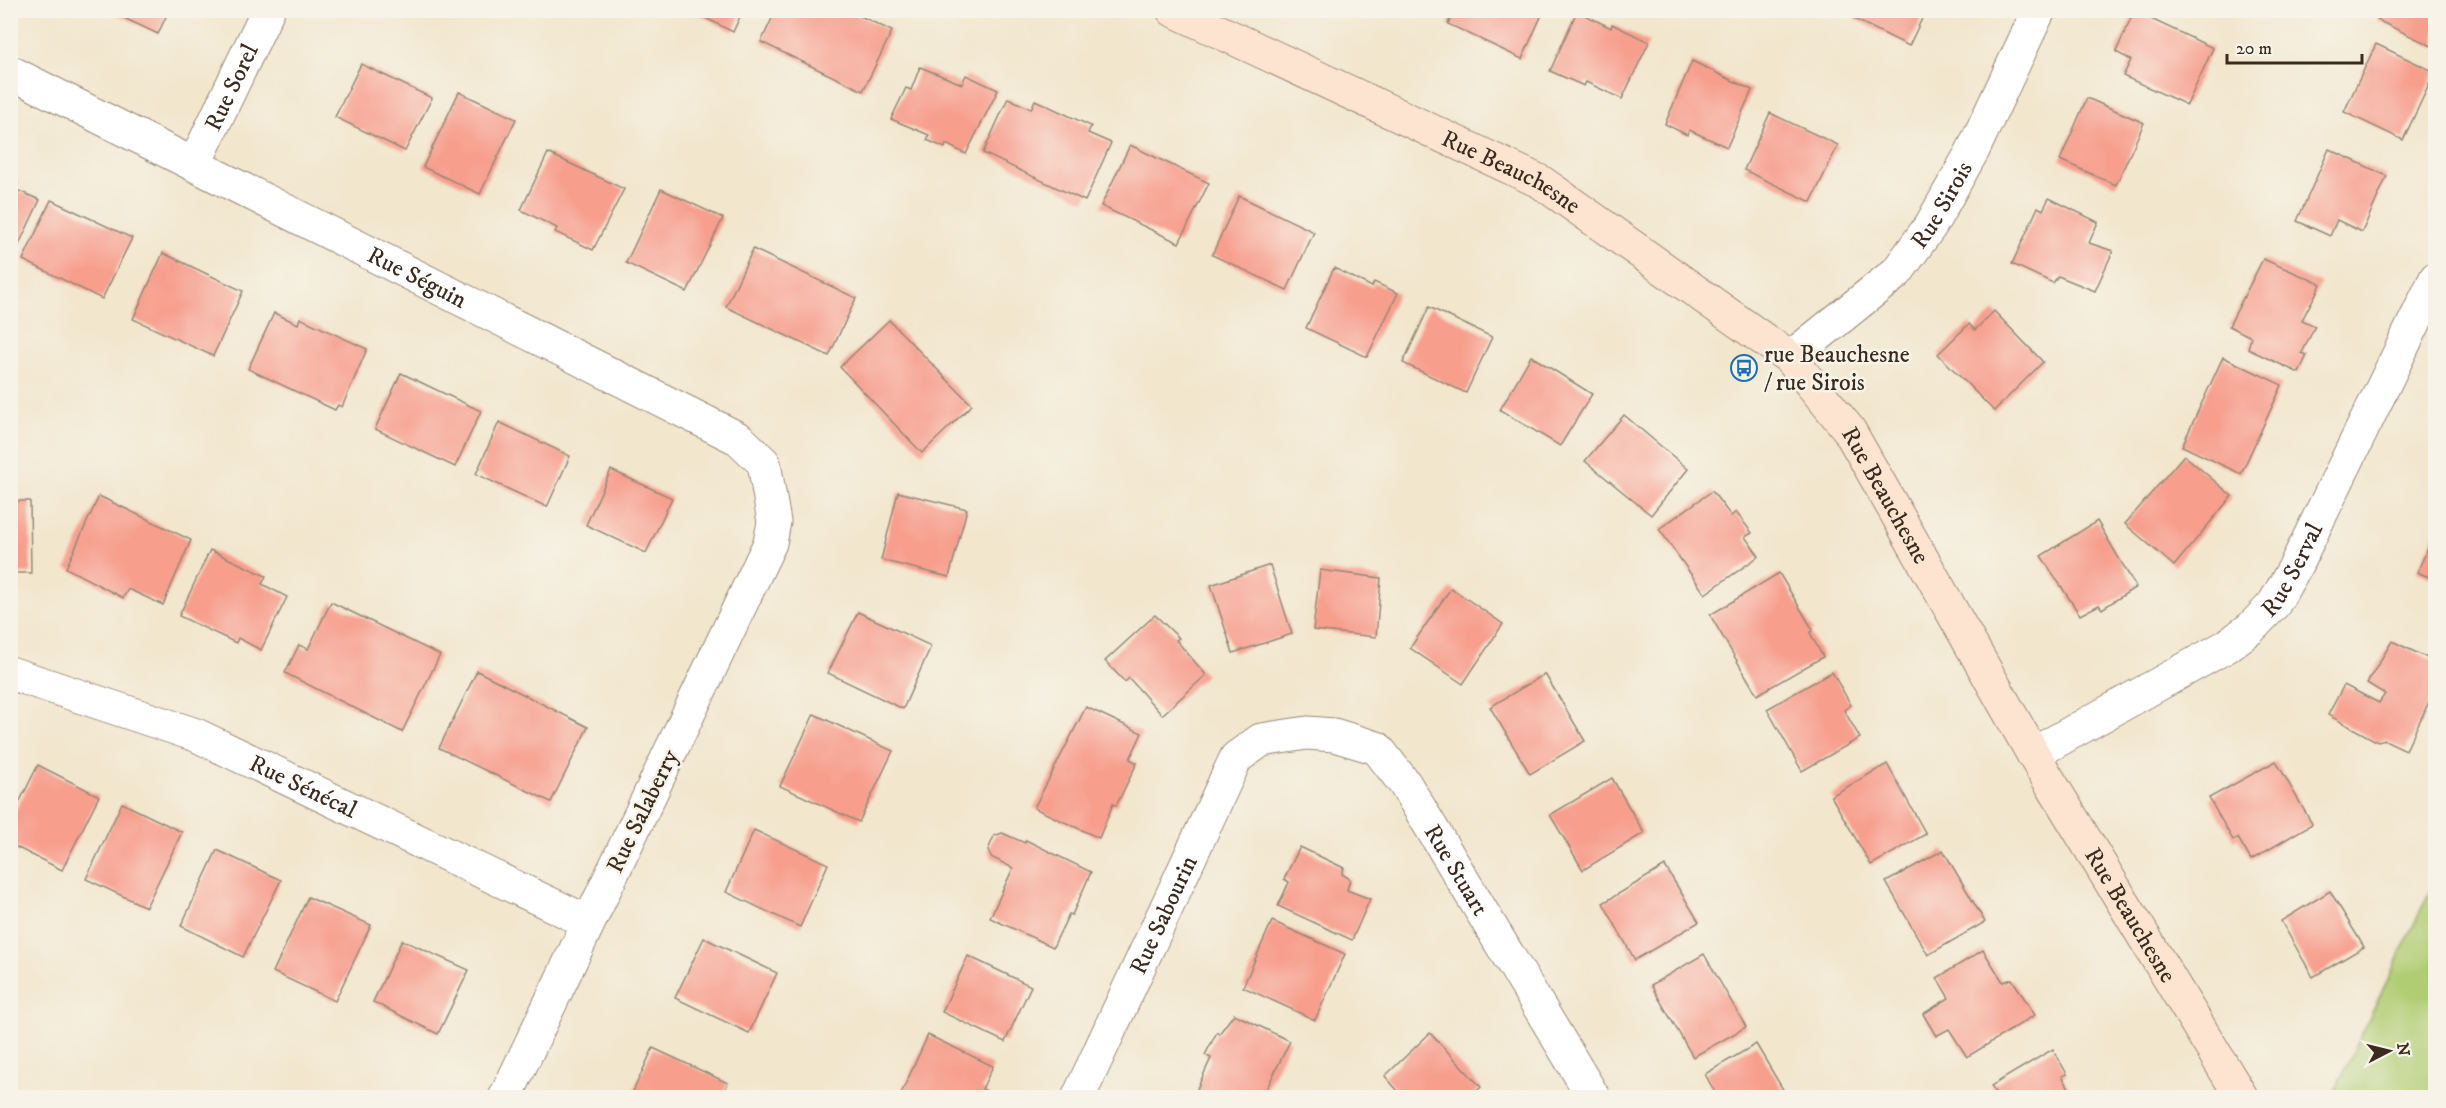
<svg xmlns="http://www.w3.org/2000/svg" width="2446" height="1108" font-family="'IM FELL DW Pica',serif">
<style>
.green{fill:#b0cd73;stroke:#767c48;stroke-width:1.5}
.building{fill:#f79e8d}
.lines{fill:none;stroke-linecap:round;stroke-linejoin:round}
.street-casing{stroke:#968876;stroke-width:35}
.secondary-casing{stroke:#968876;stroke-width:35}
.street{stroke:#fff;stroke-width:33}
.secondary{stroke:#fde4d0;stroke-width:33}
.labels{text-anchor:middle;stroke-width:5;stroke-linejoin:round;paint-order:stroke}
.street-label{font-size:24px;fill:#3b2a1e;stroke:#f7f3e8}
.poi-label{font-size:24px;fill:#3b2a1e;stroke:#f7f3e8;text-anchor:start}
</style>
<rect width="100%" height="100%" fill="#f7f3e8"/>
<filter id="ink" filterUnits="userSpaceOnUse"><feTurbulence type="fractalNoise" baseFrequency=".0167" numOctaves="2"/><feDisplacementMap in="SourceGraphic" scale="12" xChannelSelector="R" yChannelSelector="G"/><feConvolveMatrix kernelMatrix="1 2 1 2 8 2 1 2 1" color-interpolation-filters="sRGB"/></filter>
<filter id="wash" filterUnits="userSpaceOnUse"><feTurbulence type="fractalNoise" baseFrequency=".008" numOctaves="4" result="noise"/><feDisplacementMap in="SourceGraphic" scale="24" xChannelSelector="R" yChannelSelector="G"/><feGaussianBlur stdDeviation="1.35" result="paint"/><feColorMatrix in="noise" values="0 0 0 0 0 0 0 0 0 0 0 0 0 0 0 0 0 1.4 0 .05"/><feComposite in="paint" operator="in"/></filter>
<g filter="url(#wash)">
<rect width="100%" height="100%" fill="#f2e6cd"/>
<path class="green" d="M2435,878v219h-103l103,-217z"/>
<g id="blocks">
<g class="building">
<path d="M107,10h62l-11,24z"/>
<path d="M690,10h53l-10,22z"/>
<path d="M776,10h72l44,21 -29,60 -102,-49z"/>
<path d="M1454,10h90l-22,49 -74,-35z"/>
<path d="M1858,10h68l-17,36 -55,-27z"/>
<path d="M2382,10h54v38l-59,-28z"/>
<path d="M1577,11l34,17 1,-4 37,18 -27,57 -36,-17 -2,4 -34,-15z"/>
<path d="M2134,11l79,37 -26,57 -64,-29 8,-16 -15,-8z"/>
<path d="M2376,44l59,28 -32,68 -59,-28z"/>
<path d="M1692,61l60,29 -25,57 -38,-17 -2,5 -22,-11z"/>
<path d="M361,64l71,34 -27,53 -70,-34z"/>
<path d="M920,67l42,17 4,-9 32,15 -32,64 -20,-10 -1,4 -18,-8 2,-5 -38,-16 15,-31 5,2z"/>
<path d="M459,92l57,27 -36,75 -57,-27z"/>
<path d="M1008,98l23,11 4,-9 56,26 -3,7 23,10 -26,58 -102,-48z"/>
<path d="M2087,98l57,25 -28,62 -56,-25z"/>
<path d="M1770,113l68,32 -27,57 -67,-32z"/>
<path d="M1130,145l79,38 -30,60 -78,-37z"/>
<path d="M2329,149l58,27 -25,56 -25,-12 -7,16 -33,-15z"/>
<path d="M548,153l76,36 -31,61 -38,-18 2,-4 -36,-18z"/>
<path d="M10,178l8,4 -4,7 26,11 -27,57 -3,-1z"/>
<path d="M661,189l62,29 -36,74 -61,-29z"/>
<path d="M1239,196l75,36 -27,58 -75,-35z"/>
<path d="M2049,198l49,24 -9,21 24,8 -18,40 -37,-15 -5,7 -41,-19 26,-57 5,3z"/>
<path d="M51,200l81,38 -30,61 -79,-39z"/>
<path d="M753,249l103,49 -27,58 -103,-49z"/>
<path d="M163,253l80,38 -30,65 -80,-37z"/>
<path d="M2263,259l58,25 -19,36 13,6 -13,27 5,2 -8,18 -51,-24 3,-12 -22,-11z"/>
<path d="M1334,268l38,19 2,-5 24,11 -31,64 -61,-29z"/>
<path d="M1429,307l63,30 -26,56 -63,-30z"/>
<path d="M1994,311l49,51 -49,49 -56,-57 31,-30 6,6z"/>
<path d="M274,313l24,11 2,-6 67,31 -25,58 -4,-2 -3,5 -87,-41z"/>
<path d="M889,320l83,85 -50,48 -82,-86z"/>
<path d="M1531,356l61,38 -32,52 -60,-36z"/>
<path d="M2223,357l59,28 -41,89 -59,-28z"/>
<path d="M401,373l80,38 -26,56 -80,-38z"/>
<path d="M1624,415l64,54 -37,46 -66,-54z"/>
<path d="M499,422l71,34 -23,51 -71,-33z"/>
<path d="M2184,455l48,41 -58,70 -49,-42z"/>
<path d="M611,470l61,28 -26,55 -60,-28z"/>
<path d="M1712,491l19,25 5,-4 16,21 -7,4 14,19 -54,38 -46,-65z"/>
<path d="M898,492l69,17 -18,68 -68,-17z"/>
<path d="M99,496l92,44 -28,65 -35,-16 -5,9 -57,-30z"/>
<path d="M10,501h20l1,72h-21z"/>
<path d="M2097,521l39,66 -34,22 -3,-4 -19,10 -39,-59z"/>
<path d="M2436,531v49l-19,-8z"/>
<path d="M210,550l56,26 -4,8 25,13 -26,53 -23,-12 -2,5 -57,-27z"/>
<path d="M1270,565l22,69 -59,19 -22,-68z"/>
<path d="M1320,570l61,8 -5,59 -63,-7z"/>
<path d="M1779,573l34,57 -3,3 13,24 -66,38 -47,-80z"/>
<path d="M1451,588l52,36 -40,60 -53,-36z"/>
<path d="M331,602l109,53 -38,77 -117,-59 14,-28 9,4z"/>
<path d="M858,612l73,34 -28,63 -75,-36z"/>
<path d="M1155,615l24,23 -3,2 30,35 -44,40 -33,-37 -4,4 -20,-21z"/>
<path d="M2392,641l44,21v25l-30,63 -21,-10 -7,2 -50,-27 16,-30 35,18 6,-9 -18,-11z"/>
<path d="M477,671l111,56 -37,75 -112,-54z"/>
<path d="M1832,672l19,33 -7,5 16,28 -58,33 -35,-62z"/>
<path d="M1545,674l40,67 -55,33 -40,-67z"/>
<path d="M1086,707l56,26 -12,26 7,4 -21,43 -3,-2 -14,34 -65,-30z"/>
<path d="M814,714l79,37 -34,71 -79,-36z"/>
<path d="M2276,761l36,63 -61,36 -13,-22 -5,2 -24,-42z"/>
<path d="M1887,764l39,70 -55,31 -40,-69z"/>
<path d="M38,765l61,31 -37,74 -52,-26v-23z"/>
<path d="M1612,778l32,55 -61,37 -33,-55z"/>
<path d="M122,803l60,29 -36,75 -60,-28z"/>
<path d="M754,830l74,34 -28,63 -74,-35z"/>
<path d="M1002,833l23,10 1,-3 65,32 -19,43 -3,-1 -16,33 -63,-29 23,-50 -22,-11 -3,-7 6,-14z"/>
<path d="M1300,847l44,21 -2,6 8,5 -3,11 23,9 -18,41 -74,-34 11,-24 -5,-3z"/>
<path d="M217,850l64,30 -38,77 -62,-31z"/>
<path d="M1943,850l42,72 -57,33 -42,-73z"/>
<path d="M1665,866l34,56 -64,38 -32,-57z"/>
<path d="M2330,891l34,56 -51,30 -32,-56z"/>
<path d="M308,897l63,28 -36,76 -62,-29z"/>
<path d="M1272,921l73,33 -30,66 -72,-33z"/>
<path d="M704,938l73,35 -28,60 -74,-35z"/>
<path d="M402,940l67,30 -31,64 -65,-32z"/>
<path d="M1983,950l20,32 9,-3 23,36 -68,42 -18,-28 -13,7 -13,-22 26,-16 -12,-20z"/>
<path d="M1704,954l42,73 -53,30 -42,-72z"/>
<path d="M968,956l63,30 -26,56 -63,-30z"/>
<path d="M1234,1014l56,27 -28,57h-48l-17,-9 14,-31 -6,-3 12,-23 2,2z"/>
<path d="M1430,1033l51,54 -11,11h-66l-19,-22z"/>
<path d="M928,1035l65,31 -11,23 5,2 -3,7h-85z"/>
<path d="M1756,1044l32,54h-70l-13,-24z"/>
<path d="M653,1048l75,35 -7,15h-91z"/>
<path d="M2053,1049l14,25 -5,2 13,22h-77l-7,-12z"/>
</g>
</g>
</g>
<g filter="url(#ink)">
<use href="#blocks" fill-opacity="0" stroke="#968876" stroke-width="1.5"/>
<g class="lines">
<defs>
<g id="street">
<path id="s1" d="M10,72l729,367 25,24 10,59 -4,21 -265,555"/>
<path id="s2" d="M195,163l73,-153"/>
<path id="s3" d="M1790,358l107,-86 34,-47 42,-75 66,-140"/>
<path id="s4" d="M10,673l186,62 392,187"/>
<path id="s5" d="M2033,754l194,-108 24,-18 23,-24 21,-37 141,-289"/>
<path id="s6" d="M1078,1098l158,-340 25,-18 46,-7 27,2 43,13 28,36 189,314"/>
</g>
<g id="secondary">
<path id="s7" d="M1173,10l368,172 249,176 59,72 184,324 209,344"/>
</g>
</defs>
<use href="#street" class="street-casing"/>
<use href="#secondary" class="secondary-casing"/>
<use href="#street" class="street"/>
<use href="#secondary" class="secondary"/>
</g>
</g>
<defs>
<symbol id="bus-ring" viewBox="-11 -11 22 22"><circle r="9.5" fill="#f7f3e8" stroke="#1f6fb2" stroke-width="1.5"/><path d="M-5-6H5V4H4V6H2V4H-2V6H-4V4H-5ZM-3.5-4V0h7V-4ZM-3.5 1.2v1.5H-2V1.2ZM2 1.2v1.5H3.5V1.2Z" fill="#1f6fb2"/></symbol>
</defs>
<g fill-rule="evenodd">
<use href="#bus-ring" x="1729" y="353" width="30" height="30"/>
</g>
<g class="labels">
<g class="street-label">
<text dy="8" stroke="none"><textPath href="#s2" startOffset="84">Rue Sorel</textPath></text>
<text dy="8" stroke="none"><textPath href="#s7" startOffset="375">Rue Beauchesne</textPath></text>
<text dy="8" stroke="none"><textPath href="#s3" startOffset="218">Rue Sirois</textPath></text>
<text dy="8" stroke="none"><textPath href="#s1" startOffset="456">Rue Séguin</textPath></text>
<text dy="8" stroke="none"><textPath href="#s7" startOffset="879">Rue Beauchesne</textPath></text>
<text dy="8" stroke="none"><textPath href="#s5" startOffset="324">Rue Serval</textPath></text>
<text dy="8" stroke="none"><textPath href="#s4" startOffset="315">Rue Sénécal</textPath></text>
<text transform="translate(642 811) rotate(-64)" y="8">Rue Salaberry</text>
<text dy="8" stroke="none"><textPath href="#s6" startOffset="670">Rue Stuart</textPath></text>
<text dy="8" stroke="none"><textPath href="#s6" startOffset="202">Rue Sabourin</textPath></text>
<text dy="8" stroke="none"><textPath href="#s7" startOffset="1365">Rue Beauchesne</textPath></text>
</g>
<g class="poi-label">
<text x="1764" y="362">rue Beauchesne<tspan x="1764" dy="28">/ rue Sirois</tspan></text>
</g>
</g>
<rect width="2446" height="1108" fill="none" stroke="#f7f3e8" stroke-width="36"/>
<g transform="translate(2389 1051) rotate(83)" stroke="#f7f3e8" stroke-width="4.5" paint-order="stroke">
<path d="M0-4.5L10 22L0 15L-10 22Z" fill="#3b2a1e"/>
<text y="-9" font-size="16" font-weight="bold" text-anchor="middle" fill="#3b2a1e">N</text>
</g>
<path d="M2227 54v9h135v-9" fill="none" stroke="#3b2a1e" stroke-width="3"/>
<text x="2236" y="54" font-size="18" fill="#3b2a1e" stroke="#f7f3e8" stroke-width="4.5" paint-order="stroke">20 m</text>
</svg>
